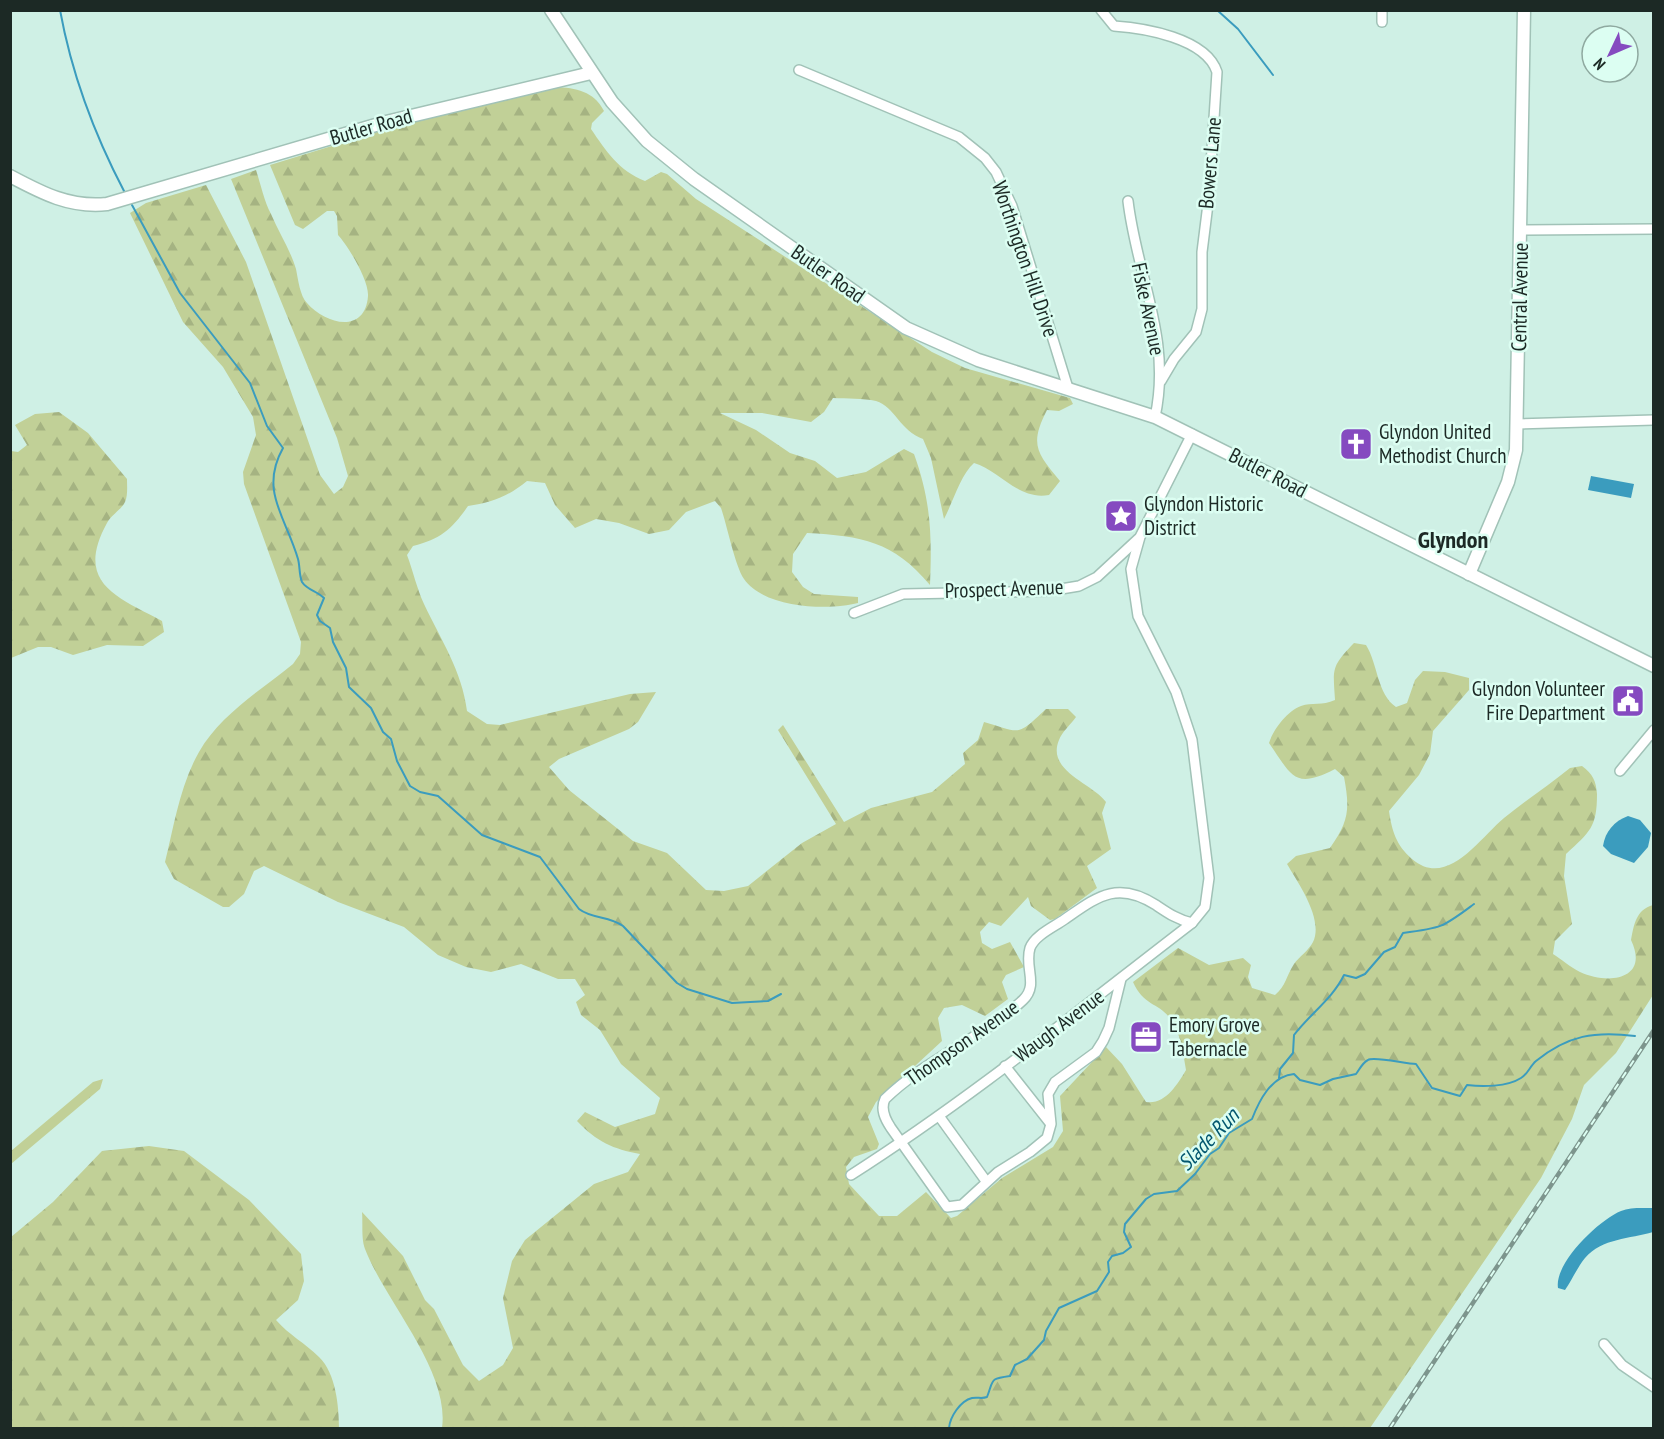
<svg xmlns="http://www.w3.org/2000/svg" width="1664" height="1439" font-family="'PT Sans Narrow',sans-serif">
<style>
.forest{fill:url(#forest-firs)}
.water{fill:#3b9cbe}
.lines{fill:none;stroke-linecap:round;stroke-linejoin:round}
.stream{stroke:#3b9cbe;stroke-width:2}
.minor-casing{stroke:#a1c2b7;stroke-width:12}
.major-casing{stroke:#a1c2b7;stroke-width:15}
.minor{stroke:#fff;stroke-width:9}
.major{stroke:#fff;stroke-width:12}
.rail-casing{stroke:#7d958d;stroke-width:4.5}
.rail{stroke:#dcfef2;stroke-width:2;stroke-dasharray:7;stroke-linecap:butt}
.labels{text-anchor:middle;stroke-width:5;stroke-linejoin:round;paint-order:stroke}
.street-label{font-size:21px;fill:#1c2925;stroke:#dcfef2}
.poi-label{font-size:21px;fill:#1c2925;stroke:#dcfef2;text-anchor:start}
.water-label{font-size:22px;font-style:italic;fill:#03576f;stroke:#dcfef2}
.quarter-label{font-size:24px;font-weight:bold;fill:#1c2925;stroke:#dcfef2}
</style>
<defs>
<pattern id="forest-firs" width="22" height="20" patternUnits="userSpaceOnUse" patternTransform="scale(1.5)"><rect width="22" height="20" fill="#c1d097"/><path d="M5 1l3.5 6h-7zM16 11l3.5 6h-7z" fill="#a5b382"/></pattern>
</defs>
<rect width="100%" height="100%" fill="#cff0e5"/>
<g class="forest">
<path d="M555,87c21,1 39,4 49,24l-12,12 -1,6c15,22 28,42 54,52l16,-9 6,2 29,25 236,153 33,16 105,30 3,6 -14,7 -12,-1c-18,35 -10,43 13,71l-11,14c-30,6 -50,-25 -75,-32 -13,11 -21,39 -30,56l-13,-61 -8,-19c-23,-8 -28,-32 -47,-38 -13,-3 -29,-2 -43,-3l-9,14 -13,10 -49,-9h-42l36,17 34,23 25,8 22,17 29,-6 38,-23 10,5c17,47 18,81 16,131 -37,-44 -68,-49 -123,-52l-14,21 -1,18 11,15 11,7 44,3v6c-30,8 -94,5 -114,-24 -9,-13 -17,-54 -23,-71l-6,-7 -29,11 -17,18 -20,4 -30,-11 -23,-4 -21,9 -20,-23 -10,-22 -18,-2c-18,15 -36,22 -59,25 -16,23 -27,33 -55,40l-6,9c6,16 10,34 17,49 17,36 38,67 43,107l20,13 13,1 130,-31 26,-2 -18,30 -9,7 -70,30 -10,8 20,23 64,51 34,12 39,37 18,1 24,-5 54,-43 34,-19 -58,-94 5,-5 61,97 27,-14 61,-16 33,-28 -2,-11 15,-13 6,-18c38,11 32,15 62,-13h22l8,8c-5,7 -14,15 -17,23 -13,31 33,43 47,62l-4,11 9,36 -24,17 10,22 -42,31 -5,1 -19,-14 -3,-9 -27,29 -12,-4 -9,10 2,11 10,6 18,-7 14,25 -18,8 -4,7 6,17 -23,17 -23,-11 -18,3 -6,10 4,23 -66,61 -8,15 11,27 -2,5 -23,8 -8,10 3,17 30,32h18l29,-24 25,26 6,-2 45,-38 51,-31 10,-16 -3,-35 46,-49 16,17 24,38c19,3 31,-17 40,-32 -3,-18 -5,-37 -17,-53 -11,-14 -26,-12 -36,-35l45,-34 31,17 34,-7 8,7 -3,12 4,11 23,7c11,-9 11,-19 19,-31 5,-7 15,-14 19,-22 11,-23 -15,-59 -26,-78l9,-8 34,-8c19,-27 20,-39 14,-71l-9,-8c-41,21 -43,7 -66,-26 4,-13 18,-32 32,-37 11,-4 21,0 34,-6 -2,-32 -4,-33 19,-57l12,2c12,19 11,49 30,62l11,-4 8,-23 8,-9 22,1 24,6v12l-36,41 -3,23 -11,21 -30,36c3,20 7,34 23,48 35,30 67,-20 92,-41 21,-17 45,-33 66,-50l12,-2c11,8 14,15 15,28 0,33 -7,38 -31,60l-2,22 8,48 -17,17 -2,13c8,5 17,13 27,18 28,13 70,8 51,-32 3,-16 5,-30 22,-35v90l-37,58 -32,32 -12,34 -31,59 -171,250h-928c8,-57 -57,-127 -77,-179 -4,-10 -2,-26 -3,-37l41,44 22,44 9,9 29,56 16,16 24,-16 10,-17 -10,-50 9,-37 13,-21 69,-56 34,-12 12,-18c-27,-5 -43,-12 -63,-33l8,-9 30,15 40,-13 5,-16 -39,-34 -21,-34 -19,-15 -5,-13 9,-7 -10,-16h-17l-37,-15 -30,8 -25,-5 -28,-12 -34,-28 -66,-25 -74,-36 -10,5 -10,23 -15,13h-6l-49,-28 -9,-17c9,-36 15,-77 34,-110 21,-37 62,-62 94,-88l7,-10 1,-12 -57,-158 -1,-12 13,-37 -3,-18 -30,-50 -40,-45 -53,-109 16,-10 60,-18 40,77 74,213 14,19 9,-7 5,-11 -11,-38 -106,-259 25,-9c5,15 8,31 15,44 8,19 19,35 25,55 2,10 4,27 11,34 18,21 58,32 61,-7 1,-16 -20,-50 -30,-61l-1,-19 -3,-5h-7l-24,18 -8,-4 -25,-60 130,-40z"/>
<path d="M59,412l29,21 39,46c0,6 1,17 -2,23 -4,8 -14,13 -18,21 -33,60 10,74 55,98l2,11 -21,14 -36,-1 -34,10 -22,-8h-13l-27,11v-207l7,1 9,-7 -12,-20 20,-11z"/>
<path d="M103,1079l-3,10 -89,75v-13l82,-69z"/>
<path d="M149,1146l35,5 65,49 52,54 3,27 -6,19 -22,20c13,15 29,23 43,37 17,16 20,50 20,71h-328v-191l42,-35 49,-51z"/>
</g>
<g class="water">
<path d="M1591,476l43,8 -3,14 -43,-8z"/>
<path d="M1628,816l12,4 11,13 -3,14 -14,16 -23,-9 -8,-8c2,-14 11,-25 25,-30z"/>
<path d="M1653,1208v24c-23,7 -51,6 -68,26 -8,10 -13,22 -20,32l-7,-2c-4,-25 41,-68 63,-77 9,-4 22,-3 32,-3z"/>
</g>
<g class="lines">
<g class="stream">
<path d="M60,10c12,66 34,124 65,183"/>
<path d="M1217,10l21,19 35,46"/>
<path d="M132,205l48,88 70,90 17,43 16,22c-24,43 3,69 15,111 2,7 1,16 4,23 5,8 15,9 22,16l-7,17 3,6 10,7 3,14 13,26 3,19 22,21 12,24 8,7 6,22 13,25 10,6 18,4 44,39 58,22 39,52c13,10 30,7 44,17l54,57 10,6 45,14 36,-2 13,-7"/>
<path d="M1279,1078l1,-9 13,-16 1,-18c16,-21 39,-37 50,-60l12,3 9,-4 19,-22 11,-5 8,-14c40,-5 40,-6 71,-29"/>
<path d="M949,1428c1,-11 11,-27 23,-30 6,-1 10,1 15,-1 7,-18 2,-18 23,-21l5,-11 12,-6 17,-19 2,-9 13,-23 38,-17 12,-19 -1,-10 4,-6 11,-3 8,-6 -7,-15 1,-8 21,-25 8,-5 23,-3 18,-17 15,-20 9,-6 10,-15 23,-14c7,-18 19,-43 42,-45l6,6 20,5 13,-6 23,-5c3,-4 7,-12 12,-14 6,-4 38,4 48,4l16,24 28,8 7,-11c15,2 40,2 54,-7 7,-4 9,-12 15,-17 32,-26 59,-30 99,-25"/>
</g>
<defs>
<g id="minor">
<path d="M1101,10l13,16c30,2 92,12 103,46l-8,124 -7,56v57l-6,23 -22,27 -13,22"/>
<path d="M1382,10v12"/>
<path d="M799,70l160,67 26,21 11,14 16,34 56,182"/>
<path d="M1128,201c9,76 44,138 27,216"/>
<path d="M1521,230l133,-1"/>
<path d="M1518,424l136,-4"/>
<path d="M854,613l49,-19 146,-3 30,-5 18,-9 41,-38"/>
<path d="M1620,771l34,-41"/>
<path d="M1121,979l-12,49 -6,13 -7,11 -41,30 -7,12 3,30 -4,14 -17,14 -32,20 -36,33 -15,2 -56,-79c-6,-9 -11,-19 -6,-29 41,-40 96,-60 138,-99 16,-15 1,-33 7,-52 5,-13 24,-21 35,-29 32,-22 52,-39 91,-14 12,8 22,15 36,18"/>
<path d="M1005,1066l45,57"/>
<path d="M939,1116l47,65"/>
<path d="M851,1175c119,-76 229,-166 341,-252l13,-16 4,-29 -17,-138 -16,-48 -38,-76 -7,-47 9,-32 52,-103"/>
<path d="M1604,1344l18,21 32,22"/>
</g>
<g id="major">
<path d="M551,10l61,92 35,39 47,38 212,149 72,32 177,57 499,249"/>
<path d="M10,176c32,17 60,32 97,28l279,-82 205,-49"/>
<path d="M1469,574l39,-92 8,-32 8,-440"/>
</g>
</defs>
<use href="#minor" class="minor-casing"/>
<use href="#major" class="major-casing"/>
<use href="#minor" class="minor"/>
<use href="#major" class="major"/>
<defs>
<path id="rail" d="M1390,1428l264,-398"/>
</defs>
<use href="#rail" class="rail-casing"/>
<use href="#rail" class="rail"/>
</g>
<defs>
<symbol id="church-square" viewBox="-11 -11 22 22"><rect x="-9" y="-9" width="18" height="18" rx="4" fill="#854ac0" stroke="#dcfef2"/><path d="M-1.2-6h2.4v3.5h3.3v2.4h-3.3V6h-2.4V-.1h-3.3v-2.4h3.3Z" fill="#fff"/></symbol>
<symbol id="sight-square" viewBox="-11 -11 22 22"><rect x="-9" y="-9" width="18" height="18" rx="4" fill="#854ac0" stroke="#dcfef2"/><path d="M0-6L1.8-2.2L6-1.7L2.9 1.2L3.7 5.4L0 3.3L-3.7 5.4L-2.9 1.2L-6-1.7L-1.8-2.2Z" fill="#fff"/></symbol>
<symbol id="civic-square" viewBox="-11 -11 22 22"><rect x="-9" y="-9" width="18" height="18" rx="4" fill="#854ac0" stroke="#dcfef2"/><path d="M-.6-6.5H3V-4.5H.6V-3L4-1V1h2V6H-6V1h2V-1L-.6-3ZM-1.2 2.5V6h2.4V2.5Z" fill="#fff"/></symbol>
<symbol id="office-square" viewBox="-11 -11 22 22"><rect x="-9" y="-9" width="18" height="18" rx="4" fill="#854ac0" stroke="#dcfef2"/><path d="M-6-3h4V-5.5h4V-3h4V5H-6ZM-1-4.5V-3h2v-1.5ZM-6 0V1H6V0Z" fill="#fff"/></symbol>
</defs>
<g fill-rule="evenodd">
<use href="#church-square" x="1337" y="425" width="38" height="38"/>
<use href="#sight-square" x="1102" y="497" width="38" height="38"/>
<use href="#civic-square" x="1609" y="682" width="38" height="38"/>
<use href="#office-square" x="1127" y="1018" width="38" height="38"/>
</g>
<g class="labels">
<g class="street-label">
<text transform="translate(371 127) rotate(-16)" y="7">Butler Road</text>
<text transform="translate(1210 163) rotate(-85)" y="7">Bowers Lane</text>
<text transform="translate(1025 259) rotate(71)" y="7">Worthington Hill Drive</text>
<text transform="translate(828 274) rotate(35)" y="7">Butler Road</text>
<text transform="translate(1520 297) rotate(-89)" y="7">Central Avenue</text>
<text transform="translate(1148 309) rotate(78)" y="7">Fiske Avenue</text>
<text transform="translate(1268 473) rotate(27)" y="7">Butler Road</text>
<text transform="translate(1004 589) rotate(-2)" y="7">Prospect Avenue</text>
<text transform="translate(1059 1026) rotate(-37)" y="7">Waugh Avenue</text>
<text transform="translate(962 1043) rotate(-35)" y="7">Thompson Avenue</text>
</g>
<g class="poi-label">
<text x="1379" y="439">Glyndon United<tspan x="1379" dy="24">Methodist Church</tspan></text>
<text x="1144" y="511">Glyndon Historic<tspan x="1144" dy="24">District</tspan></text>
<text x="1605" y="696" text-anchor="end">Glyndon Volunteer<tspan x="1605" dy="24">Fire Department</tspan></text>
<text x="1169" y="1032">Emory Grove<tspan x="1169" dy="24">Tabernacle</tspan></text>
</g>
<g class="water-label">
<text transform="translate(1208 1139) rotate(-46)" y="8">Slade Run</text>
</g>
<g class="quarter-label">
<text x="1453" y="548">Glyndon</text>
</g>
</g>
<rect width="1664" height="1439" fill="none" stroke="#1c2925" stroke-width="24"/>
<g transform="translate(1610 54) rotate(226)"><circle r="28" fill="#dcfef2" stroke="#8fa9a0" stroke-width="1.5"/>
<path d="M0-4.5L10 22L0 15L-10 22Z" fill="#854ac0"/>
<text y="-9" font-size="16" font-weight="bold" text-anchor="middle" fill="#1c2925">N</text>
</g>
</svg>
